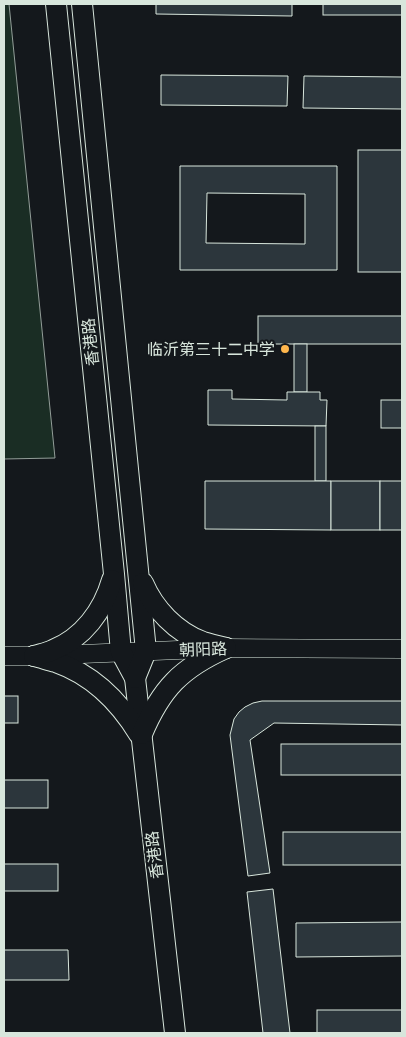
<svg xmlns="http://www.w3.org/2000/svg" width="406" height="1037" font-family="Poppins,'Noto Sans SC',sans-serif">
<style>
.green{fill:#1a2d24;stroke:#939e99}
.building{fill:#2c363c;stroke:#d8e6dc;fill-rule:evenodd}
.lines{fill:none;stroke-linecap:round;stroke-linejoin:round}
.tertiary-casing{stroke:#d8e6dc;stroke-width:19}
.secondary-casing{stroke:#d8e6dc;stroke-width:22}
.tertiary{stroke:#14181c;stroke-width:18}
.secondary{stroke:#14181c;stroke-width:20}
.poi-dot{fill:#ffb74d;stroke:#14181c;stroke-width:2}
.labels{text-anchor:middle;stroke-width:4;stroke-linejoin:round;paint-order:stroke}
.street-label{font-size:16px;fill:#d8e6dc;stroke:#14181c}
.poi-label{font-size:16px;fill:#d8e6dc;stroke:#14181c;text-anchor:end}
</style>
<rect width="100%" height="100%" fill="#14181c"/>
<path class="green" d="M4,4h5l46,454 -51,1z"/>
<g class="building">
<path d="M156,4h136v12l-136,-2z"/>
<rect x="323" y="4" width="79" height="11"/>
<path d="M161,75l127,1 -1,30 -126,-1z"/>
<path d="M304,76l98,1v32l-99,-1z"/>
<rect x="358" y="150" width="44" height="122"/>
<path d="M180,166h157v104h-157zM207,193l98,1v50l-99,-1z"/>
<rect x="258" y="316" width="144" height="28"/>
<rect x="294" y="344" width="13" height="48"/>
<path d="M208,390h24v9l55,1v-8h33v8h7l-1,26 -118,-1z"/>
<rect x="381" y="400" width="21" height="28"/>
<rect x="315" y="426" width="11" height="55"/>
<path d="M205,481h126v49l-126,-1z"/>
<rect x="331" y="481" width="49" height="49"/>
<rect x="380" y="481" width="22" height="49"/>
<rect x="4" y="696" width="14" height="27"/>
<path d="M262,701h140v24l-128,-2 -24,17 20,133 -22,3 -18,-141 4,-16 5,-7 6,-5 8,-4z"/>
<rect x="281" y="744" width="121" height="31"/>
<rect x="4" y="780" width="44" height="28"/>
<rect x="283" y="832" width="119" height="33"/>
<rect x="4" y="864" width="54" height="27"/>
<path d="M273,889l17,144h-27l-16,-141z"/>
<path d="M402,922v34l-106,1v-34z"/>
<path d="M4,950h64l1,30h-65z"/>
<rect x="317" y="1010" width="85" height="23"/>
</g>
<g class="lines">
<defs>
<path id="tertiary" d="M4,656h30l192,-8 176,1"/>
<g id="secondary">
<path d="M56,4l58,570 7,78 14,26 40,355"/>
<path d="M82,4l64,647 -11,27"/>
<path d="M143,583c11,26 33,49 60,59 7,2 15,4 23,6"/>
<path d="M34,656c7,2 15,4 22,6 37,13 63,39 83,72"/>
<path d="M34,656c6,-2 13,-3 19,-6 30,-12 50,-39 59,-70"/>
<path d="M142,734c19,-45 39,-66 84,-86"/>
</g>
</defs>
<use href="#tertiary" class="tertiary-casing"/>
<use href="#secondary" class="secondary-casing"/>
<use href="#tertiary" class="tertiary"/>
<use href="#secondary" class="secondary"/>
</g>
<circle class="poi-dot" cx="285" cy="349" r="5"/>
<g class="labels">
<g class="street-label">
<text transform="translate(90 342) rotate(-96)" y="6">香港路</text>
<text transform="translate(203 649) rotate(-2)" y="6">朝阳路</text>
<text transform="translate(154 855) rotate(-97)" y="6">香港路</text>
</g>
<g class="poi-label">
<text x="275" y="355">临沂第三十二中学</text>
</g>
</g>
<rect width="406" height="1037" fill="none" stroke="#d8e6dc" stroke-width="10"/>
</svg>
